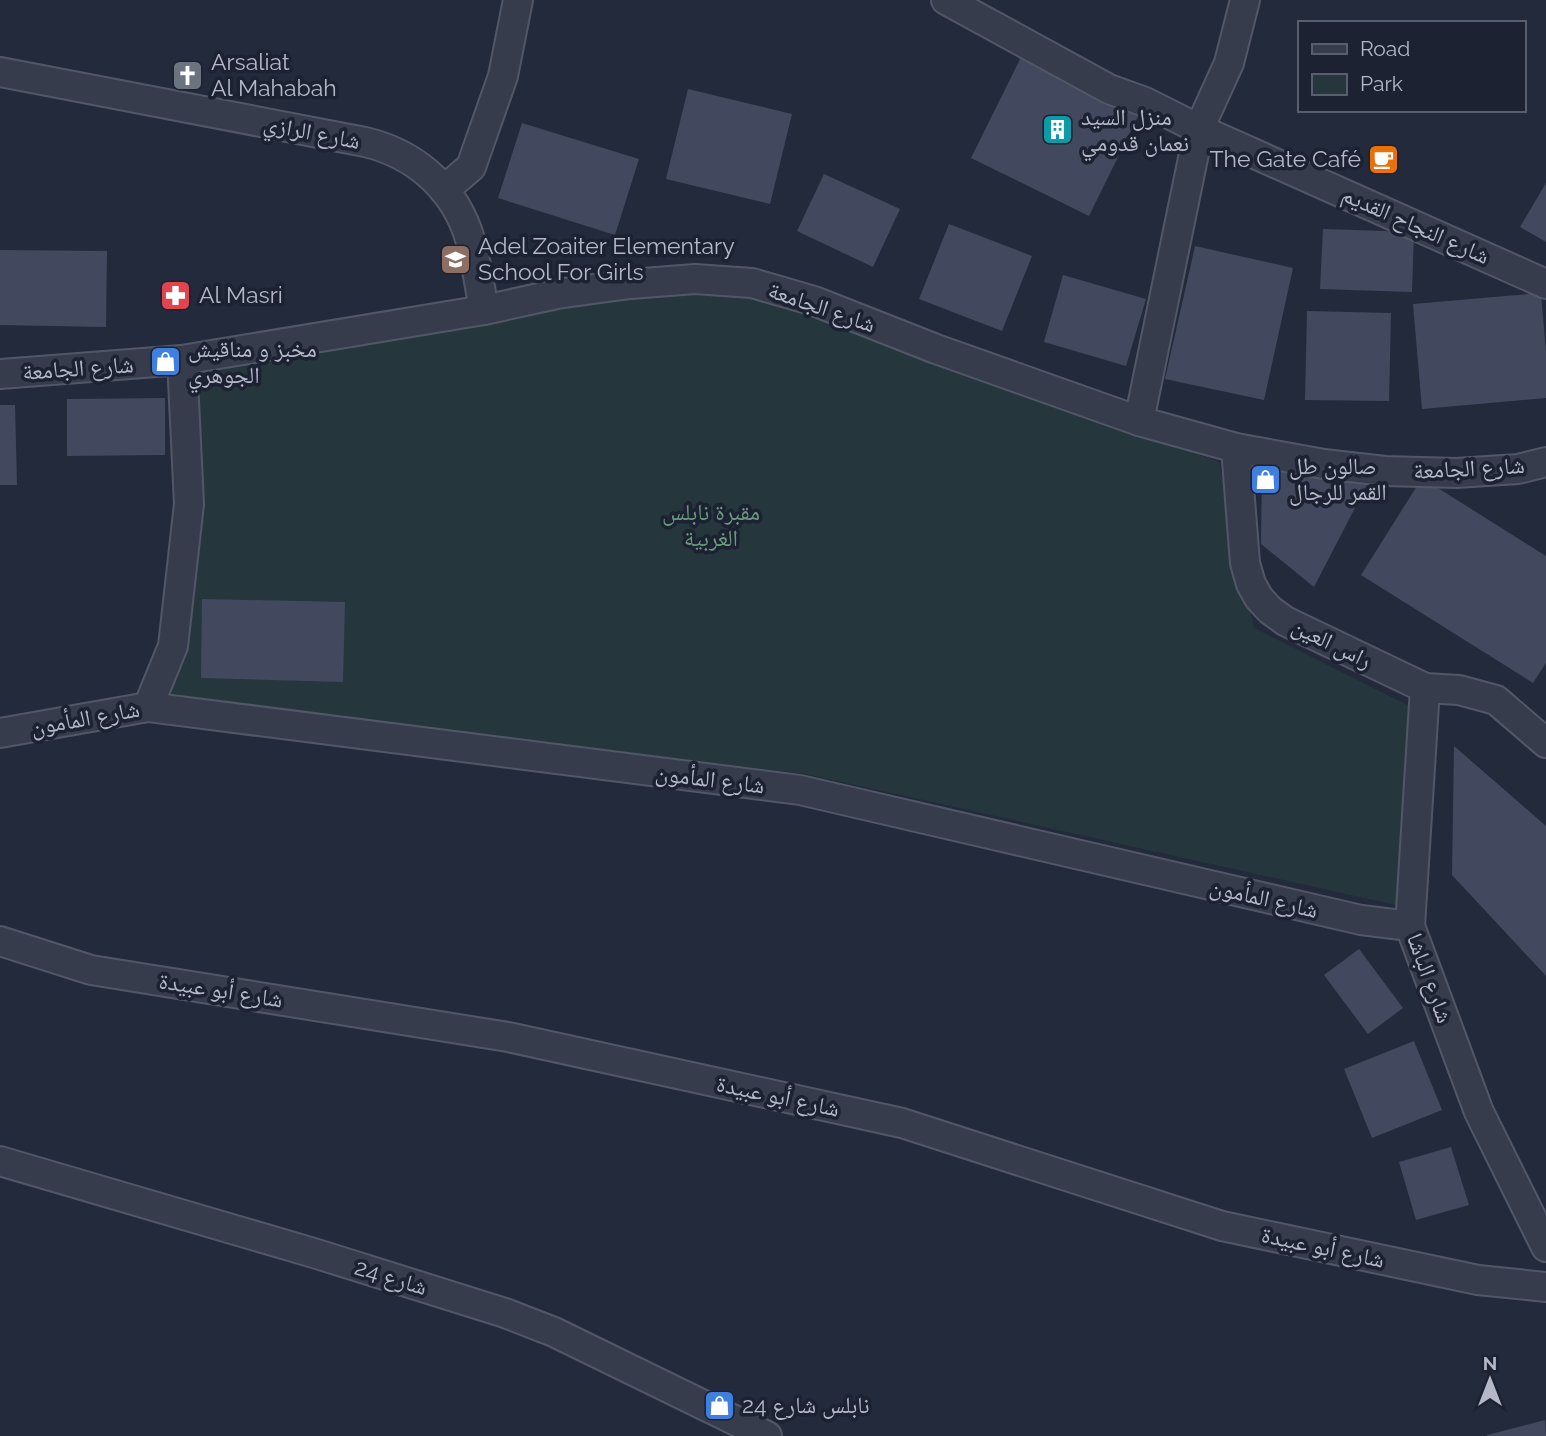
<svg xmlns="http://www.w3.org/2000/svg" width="1546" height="1436" font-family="Raleway,'Noto Naskh Arabic',sans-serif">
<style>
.green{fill:#25373d}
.building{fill:#42495e}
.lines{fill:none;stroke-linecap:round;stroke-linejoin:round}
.street-casing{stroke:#525767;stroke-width:32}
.street{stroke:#373c4d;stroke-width:28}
.labels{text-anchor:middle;stroke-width:7;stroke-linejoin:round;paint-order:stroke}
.poi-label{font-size:23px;fill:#b3b7c8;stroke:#1c2231;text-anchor:start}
.street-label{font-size:23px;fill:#b3b7c8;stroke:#1c2231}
.park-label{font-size:23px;fill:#6a997d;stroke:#1c2231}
</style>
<rect width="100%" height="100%" fill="#232a3c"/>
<path class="green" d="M747,289l61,18 411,155 35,166 159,80 -13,198 -594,-132 -517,-62 -125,-18 28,-322 365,-69z"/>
<g class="building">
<path d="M1027,45l118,57 -56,114 -118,-58z"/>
<path d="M688,89l104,25 -22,90 -104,-25z"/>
<path d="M522,123l117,36 -24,76 -117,-37z"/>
<path d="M824,174l76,35 -27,58 -76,-36z"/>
<path d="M1546,183v59l-26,-15z"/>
<path d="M949,224l83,32 -30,75 -83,-32z"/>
<path d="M1323,229l91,3 -2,60 -92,-3z"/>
<path d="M1195,246l98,22 -29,132 -99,-21z"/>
<path d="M0,250l107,1 -1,76 -106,-2z"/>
<path d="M1063,275l83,24 -20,67 -82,-24z"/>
<path d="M1541,293l5,59v46l-124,11 -9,-105z"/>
<path d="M1307,311l84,2 -2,88 -84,-1z"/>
<path d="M165,398v57l-98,1v-57z"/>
<path d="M0,405h15l2,80h-17z"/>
<path d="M1262,467l108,12 -56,108 -53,-43z"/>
<path d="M1422,478l124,78v107l-13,20 -172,-108z"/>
<path d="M202,599l143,3 -2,80 -142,-4z"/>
<path d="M1454,746l92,80v150l-94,-101z"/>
<path d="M1359,949l44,59 -35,26 -44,-59z"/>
<path d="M1414,1041l28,69 -70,28 -28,-69z"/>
<path d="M1451,1147l18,58 -53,15 -17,-58z"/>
<path d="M1545,1420l1,16h-59v-1z"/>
</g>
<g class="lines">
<defs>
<g id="street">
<path d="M946,0l163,89 36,13 54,27 347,155"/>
<path d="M0,72l365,70c47,11 85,42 102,88 9,25 12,54 17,80"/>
<path d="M444,190l27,-23 32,-91 15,-76"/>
<path d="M0,374l182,-14 302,-50 73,-16 73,-10 65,-5 57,4 62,18 122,48 203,72 97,27 88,16 61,7 71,2 62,-4 28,-7"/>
<path d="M1139,421l60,-292 30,-66 16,-63"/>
<path d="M1236,448l9,115 6,21 8,14 11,12 15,11 140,67 34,2 37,10 50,43"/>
<path d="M1425,688l-15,238 69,186 67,135"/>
<path d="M148,707l25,-61 16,-142 -7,-144"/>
<path d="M0,733l148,-26 652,83 561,130 49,6"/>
<path d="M0,941l91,29 417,67 394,86 320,103 256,54 68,7"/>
<path d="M0,1161l317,93 188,59 49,19 213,104"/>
</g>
</defs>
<use href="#street" class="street-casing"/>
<use href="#street" class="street"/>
</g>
<defs>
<symbol id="church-square" viewBox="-11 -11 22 22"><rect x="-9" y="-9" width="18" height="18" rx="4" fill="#6b7280" stroke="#1c2231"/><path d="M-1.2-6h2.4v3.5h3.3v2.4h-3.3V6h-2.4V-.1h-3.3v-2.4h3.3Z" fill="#fff"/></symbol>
<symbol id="building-square" viewBox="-11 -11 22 22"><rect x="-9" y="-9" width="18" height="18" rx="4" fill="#0f9aa8" stroke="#1c2231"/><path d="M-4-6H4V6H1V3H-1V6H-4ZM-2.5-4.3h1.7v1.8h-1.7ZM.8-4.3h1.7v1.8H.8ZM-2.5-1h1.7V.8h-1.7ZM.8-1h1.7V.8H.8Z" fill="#fff"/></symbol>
<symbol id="cafe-square" viewBox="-11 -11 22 22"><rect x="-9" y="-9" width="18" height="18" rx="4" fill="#e8710a" stroke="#1c2231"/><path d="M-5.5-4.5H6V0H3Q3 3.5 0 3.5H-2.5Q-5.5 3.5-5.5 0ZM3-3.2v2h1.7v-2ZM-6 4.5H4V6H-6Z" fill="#fff"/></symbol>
<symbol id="school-square" viewBox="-11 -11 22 22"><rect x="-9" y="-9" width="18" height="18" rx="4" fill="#8d6e63" stroke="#1c2231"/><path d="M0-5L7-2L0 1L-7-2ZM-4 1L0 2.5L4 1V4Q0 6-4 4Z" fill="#fff"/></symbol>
<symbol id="pharmacy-square" viewBox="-11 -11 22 22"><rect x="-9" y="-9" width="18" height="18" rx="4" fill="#e0444e" stroke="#1c2231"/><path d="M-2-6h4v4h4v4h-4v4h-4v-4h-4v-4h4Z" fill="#fff"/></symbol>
<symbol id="shop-square" viewBox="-11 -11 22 22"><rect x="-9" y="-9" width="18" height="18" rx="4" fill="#3f7fe0" stroke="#1c2231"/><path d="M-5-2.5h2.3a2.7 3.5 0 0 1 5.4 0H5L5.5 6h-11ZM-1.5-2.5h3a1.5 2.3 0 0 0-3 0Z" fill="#fff"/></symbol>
</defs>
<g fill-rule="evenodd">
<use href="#church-square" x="170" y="58" width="35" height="35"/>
<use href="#building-square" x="1040" y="112" width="35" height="35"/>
<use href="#cafe-square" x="1366" y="142" width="35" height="35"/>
<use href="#school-square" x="438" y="242" width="35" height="35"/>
<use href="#pharmacy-square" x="158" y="278" width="35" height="35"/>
<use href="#shop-square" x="148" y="344" width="35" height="35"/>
<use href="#shop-square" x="1248" y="462" width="35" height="35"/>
<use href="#shop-square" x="702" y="1388" width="35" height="35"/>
</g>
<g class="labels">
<g class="poi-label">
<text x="211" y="70">Arsaliat<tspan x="211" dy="26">Al Mahabah</tspan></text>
<text x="1081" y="125">منزل السيد<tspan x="1081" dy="26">نعمان قدومي</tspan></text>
<text x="1361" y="167" text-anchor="end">The Gate Café</text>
<text x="478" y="254">Adel Zoaiter Elementary<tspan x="478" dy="26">School For Girls</tspan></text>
<text x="199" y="303">Al Masri</text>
<text x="188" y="357">مخبز و مناقيش<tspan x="188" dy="26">الجوهري</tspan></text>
<text x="1289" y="474">صالون طل<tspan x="1289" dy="26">القمر للرجال</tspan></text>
<text x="742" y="1413">نابلس شارع 24</text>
</g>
<g class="street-label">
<text transform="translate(312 132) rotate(11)" y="8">شارع الرازي</text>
<text transform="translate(1416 225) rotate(24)" y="8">شارع النجاح القديم</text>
<text transform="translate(822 307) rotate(19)" y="8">شارع الجامعة</text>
<text transform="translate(78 368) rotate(-4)" y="8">شارع الجامعة</text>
<text transform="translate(1469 468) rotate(-3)" y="8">شارع الجامعة</text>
<text transform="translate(1332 643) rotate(26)" y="8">راس العين</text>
<text transform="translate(85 718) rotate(-10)" y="8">شارع المأمون</text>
<text transform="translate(710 779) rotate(7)" y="8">شارع المأمون</text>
<text transform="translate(1264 898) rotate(13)" y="8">شارع المأمون</text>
<text transform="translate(1430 978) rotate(70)" y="8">شارع الباشا</text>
<text transform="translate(221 990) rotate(9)" y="8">شارع أبو عبيدة</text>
<text transform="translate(778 1096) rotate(12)" y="8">شارع أبو عبيدة</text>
<text transform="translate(1323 1247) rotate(12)" y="8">شارع أبو عبيدة</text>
<text transform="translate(391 1277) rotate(17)" y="8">شارع 24</text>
</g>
<g class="park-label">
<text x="711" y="520">مقبرة نابلس<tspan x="711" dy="26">الغربية</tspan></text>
</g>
</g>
<rect x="1298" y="21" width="228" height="91" fill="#1c2231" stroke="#585e6d" stroke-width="2"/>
<rect x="1312" y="44" width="35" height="10" fill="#373c4d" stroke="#585e6d" stroke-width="2"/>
<text x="1360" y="56" font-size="21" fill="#b3b7c8">Road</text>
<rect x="1312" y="74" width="35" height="21" fill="#25373d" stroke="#585e6d" stroke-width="2"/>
<text x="1360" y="91" font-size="21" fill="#b3b7c8">Park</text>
<g transform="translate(1490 1380)" stroke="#1c2231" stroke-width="5" paint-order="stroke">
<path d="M0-5L12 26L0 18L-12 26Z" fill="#b3b7c8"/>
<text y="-10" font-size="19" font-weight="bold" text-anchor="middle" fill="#b3b7c8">N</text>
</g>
</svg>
